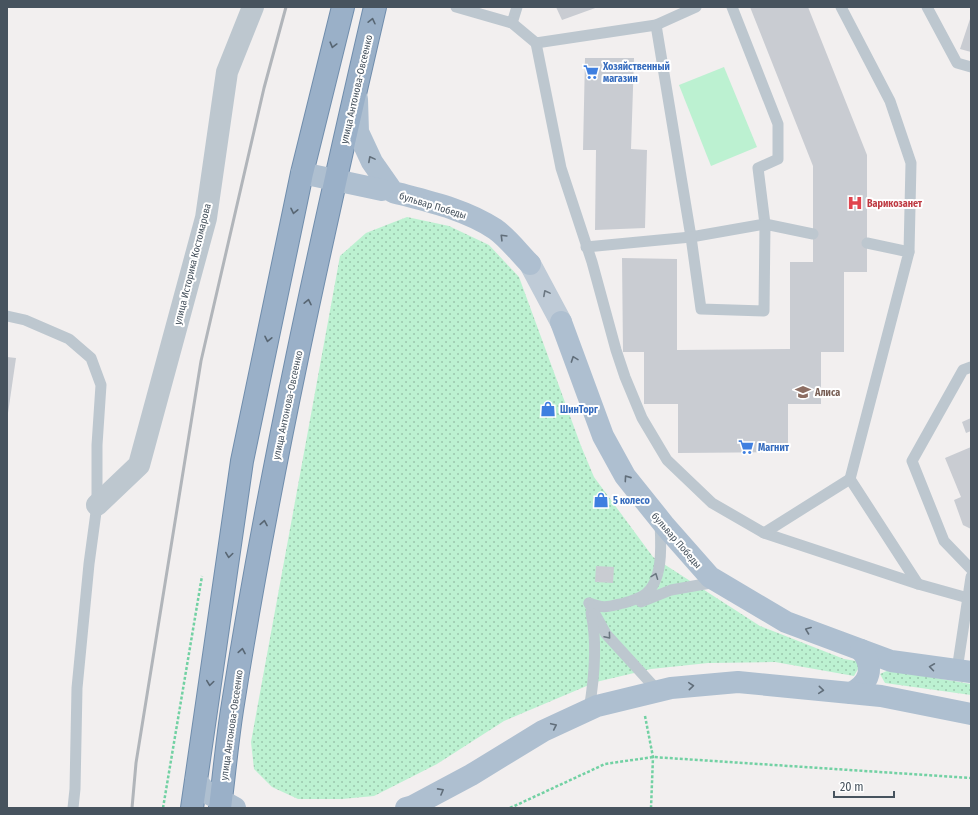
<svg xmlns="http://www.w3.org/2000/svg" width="978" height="815" font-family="'Fira Sans Condensed',sans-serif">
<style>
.grass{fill:url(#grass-dots)}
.pitch{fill:#bcf1d1}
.building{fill:#c9ccd2}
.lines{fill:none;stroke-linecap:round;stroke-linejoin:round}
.trunk-casing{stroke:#708dac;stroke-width:24}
.path{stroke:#72d1a3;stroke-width:2.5;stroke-dasharray:3 2;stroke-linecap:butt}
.service{stroke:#bdc7cf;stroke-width:11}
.minor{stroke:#bdc7cf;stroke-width:22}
.secondary{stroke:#bfcbd7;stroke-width:22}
.primary{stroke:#aebfd0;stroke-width:22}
.trunk{stroke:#9ab0c8;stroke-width:22}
.rail{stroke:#b1b5ba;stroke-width:3}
.oneway{stroke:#586673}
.oneway2{stroke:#616e7a}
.oneway3{stroke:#6b7782}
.oneway4{stroke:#6a7680}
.labels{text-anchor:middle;stroke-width:4;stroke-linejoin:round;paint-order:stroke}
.shop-label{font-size:10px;font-weight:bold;fill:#366cbe;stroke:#fff;text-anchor:start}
.street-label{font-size:10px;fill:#47535e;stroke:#fff}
.health-label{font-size:10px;font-weight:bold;fill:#be3a42;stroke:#fff;text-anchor:start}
.education-label{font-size:10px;font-weight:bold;fill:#785e54;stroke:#fff;text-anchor:start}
</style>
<defs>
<pattern id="grass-dots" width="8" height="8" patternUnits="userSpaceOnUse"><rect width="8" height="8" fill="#bcf1d1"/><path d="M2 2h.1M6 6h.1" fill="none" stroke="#9bc6ad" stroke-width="1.8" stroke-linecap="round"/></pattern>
</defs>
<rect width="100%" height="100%" fill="#f2efef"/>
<g class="grass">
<path d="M407,217l42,9 40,19 30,32 62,169 13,31 59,80 107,69 84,33 18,3 -8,14 -79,-14 -67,1 -57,6 -55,13 -92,39 -67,43 -63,32 -32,3h-44l-26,-12 -18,-18 -3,-27 89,-486 26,-23z"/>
<path d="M889,670l82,14v11l-86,-12 -5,-9z"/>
</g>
<path class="pitch" d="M724,67l33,80 -46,19 -32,-81z"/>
<g class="building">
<path d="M556,7h42l-36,13z"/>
<path d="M750,7h58l59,148v117h-23v80h-23v52h-33v48l-110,1v-49h-34v-52h-21l-1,-94 55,1v91l113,-1v-87h23v-96z"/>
<path d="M971,16v36l-11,-3z"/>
<path d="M585,58h49l-3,91 16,1 -2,78 -50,2 1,-80h-13z"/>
<path d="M7,357l9,1 -8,55h-1z"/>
<path d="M971,418v13l-5,2 -4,-11z"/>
<path d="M971,447v82l-8,-4 -9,-25 7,-3 -16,-39z"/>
<path d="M596,566l18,1 -1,16 -18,-1z"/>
</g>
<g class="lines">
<defs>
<g id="trunk">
<path d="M192,808l50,-347 60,-288 41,-166"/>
<path d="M220,808c4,-33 7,-65 12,-98 37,-236 89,-470 143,-703"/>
</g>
</defs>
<use href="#trunk" class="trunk-casing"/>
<g class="path">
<path d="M645,716l8,41 -2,51"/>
<path d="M163,808l39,-232"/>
<path d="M510,808l95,-44 48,-7 318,21"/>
</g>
<g class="service">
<path d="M456,7l56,16 5,-16"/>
<path d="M841,7l49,94 21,62 -2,89"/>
<path d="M927,7l30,56 14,4"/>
<path d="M512,23l24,20 120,-18 40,-18"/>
<path d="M656,25l35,212 74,-13 -7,-56 20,-9v-35l-46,-117"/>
<path d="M536,43l25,125 31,94 24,88 9,27 17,41 25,42 45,43 52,30 154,51 50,14"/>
<path d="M867,243l42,9 -59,227 68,105"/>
<path d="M586,247l105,-10 10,72 63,2 1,-87 48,10"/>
<path d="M7,316l18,4 44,19 22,19 10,27 -4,60v60l-8,59 -12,124 -2,101 -2,19"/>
<path d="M971,367l-8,3 -51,91 32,80 27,28"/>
<path d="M764,533l86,-54"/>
<path d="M641,602l30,-12 45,-8"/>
<path d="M589,603c16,6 18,4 35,0 7,-2 14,-4 20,-8 20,-13 17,-52 16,-72"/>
<path d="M589,603l17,31 52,57"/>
<path d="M957,670l14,-93"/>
<path d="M589,710c5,-30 9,-66 2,-97"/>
</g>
<path class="minor" d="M97,505l42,-40 67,-247 21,-146 26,-65"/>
<path class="secondary" d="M530,264l31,58"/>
<g class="primary">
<path d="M357,99l1,33 14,30 21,30c34,9 72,17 102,37 13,9 24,24 35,35"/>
<path d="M302,173l80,17"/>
<path d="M561,322l42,114 22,40 40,50 45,51 76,45 105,39 80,11"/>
<path d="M851,693c19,-10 24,-26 10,-43"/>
<path d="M196,781l10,11 29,16"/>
<path d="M406,808l7,-2 58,-31 72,-44 54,-25 74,-18 67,-6 143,14 90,18"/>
</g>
<use href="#trunk" class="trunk"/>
<path class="rail" d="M132,808l4,-45 65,-402 63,-273 22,-81"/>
</g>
<defs><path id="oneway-chevron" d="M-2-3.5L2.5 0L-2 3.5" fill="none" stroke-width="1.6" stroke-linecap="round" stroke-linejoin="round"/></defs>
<g class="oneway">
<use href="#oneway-chevron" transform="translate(372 21) rotate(-77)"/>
<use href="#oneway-chevron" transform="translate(333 45) rotate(105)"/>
<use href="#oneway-chevron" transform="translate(294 211) rotate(102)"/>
<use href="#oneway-chevron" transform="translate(308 302) rotate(-78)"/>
<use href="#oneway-chevron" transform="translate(268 339) rotate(102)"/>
<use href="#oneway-chevron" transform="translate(264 523) rotate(-80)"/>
<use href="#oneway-chevron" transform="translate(229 555) rotate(98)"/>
<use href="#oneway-chevron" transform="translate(242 651) rotate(-80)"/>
<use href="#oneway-chevron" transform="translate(210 683) rotate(98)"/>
</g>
<g class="oneway2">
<use href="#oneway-chevron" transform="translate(371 159) rotate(-118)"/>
<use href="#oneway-chevron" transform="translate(503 237) rotate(-135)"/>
<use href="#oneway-chevron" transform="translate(574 359) rotate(-110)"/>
<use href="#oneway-chevron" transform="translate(627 478) rotate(-125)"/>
<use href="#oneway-chevron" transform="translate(808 630) rotate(-159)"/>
<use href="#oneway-chevron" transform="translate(932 667) rotate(-172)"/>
<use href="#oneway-chevron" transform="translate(691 686) rotate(-5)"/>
<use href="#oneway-chevron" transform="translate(821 690) rotate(5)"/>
<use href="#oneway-chevron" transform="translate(554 726) rotate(-25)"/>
<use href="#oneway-chevron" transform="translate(441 791) rotate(-29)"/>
</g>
<use class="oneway3" href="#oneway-chevron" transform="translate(546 293) rotate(-118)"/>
<g class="oneway4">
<use href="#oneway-chevron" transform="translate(655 576) rotate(-69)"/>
<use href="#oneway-chevron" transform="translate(608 636) rotate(50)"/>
</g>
<defs>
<symbol id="supermarket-bare" viewBox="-9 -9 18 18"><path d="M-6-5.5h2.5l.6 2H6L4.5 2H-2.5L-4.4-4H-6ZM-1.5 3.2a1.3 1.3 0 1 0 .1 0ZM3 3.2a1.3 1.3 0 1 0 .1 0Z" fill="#3f7fe0" stroke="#fff" stroke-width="2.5" paint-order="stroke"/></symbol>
<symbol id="hospital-bare" viewBox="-9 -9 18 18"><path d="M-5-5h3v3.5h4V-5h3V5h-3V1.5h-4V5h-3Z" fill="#e0444e" stroke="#fff" stroke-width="2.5" paint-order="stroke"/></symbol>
<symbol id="school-bare" viewBox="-9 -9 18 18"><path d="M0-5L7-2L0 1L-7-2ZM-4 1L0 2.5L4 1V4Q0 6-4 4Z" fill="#8d6e63" stroke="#fff" stroke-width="2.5" paint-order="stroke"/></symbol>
<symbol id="shop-bare" viewBox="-9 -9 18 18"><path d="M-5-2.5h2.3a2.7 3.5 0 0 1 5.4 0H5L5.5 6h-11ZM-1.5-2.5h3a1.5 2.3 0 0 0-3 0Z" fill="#3f7fe0" stroke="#fff" stroke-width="2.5" paint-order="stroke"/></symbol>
</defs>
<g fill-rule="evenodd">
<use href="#supermarket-bare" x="580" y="61" width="22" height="22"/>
<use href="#hospital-bare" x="844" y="192" width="22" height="22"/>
<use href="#school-bare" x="792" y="381" width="22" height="22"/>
<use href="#shop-bare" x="537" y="398" width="22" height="22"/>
<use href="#supermarket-bare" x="735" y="436" width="22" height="22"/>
<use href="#shop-bare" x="590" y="489" width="22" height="22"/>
</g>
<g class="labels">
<g class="shop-label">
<text x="603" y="70">Хозяйственный<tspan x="603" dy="12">магазин</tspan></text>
<text x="560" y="413">ШинТорг</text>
<text x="758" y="451">Магнит</text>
<text x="613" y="504">5 колесо</text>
</g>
<g class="street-label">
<text transform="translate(356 89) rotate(-77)" y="4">улица Антонова-Овсеенко</text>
<text transform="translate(433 205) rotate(17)" y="4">бульвар Победы</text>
<text transform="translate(192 264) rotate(-76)" y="4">улица Историка Костомарова</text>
<text transform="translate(287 405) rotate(-78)" y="4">улица Антонова-Овсеенко</text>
<text transform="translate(677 540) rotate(49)" y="4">бульвар Победы</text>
<text transform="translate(231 725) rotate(-82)" y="4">улица Антонова-Овсеенко</text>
</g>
<g class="health-label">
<text x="867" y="207">Варикозанет</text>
</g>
<g class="education-label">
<text x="815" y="396">Алиса</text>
</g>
</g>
<rect width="978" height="815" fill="none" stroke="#47535e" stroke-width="16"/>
<path d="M834 791v6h60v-6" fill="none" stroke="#47535e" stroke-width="2"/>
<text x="840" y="791" font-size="12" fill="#47535e" stroke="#ffffff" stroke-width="3" paint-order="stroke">20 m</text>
</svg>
